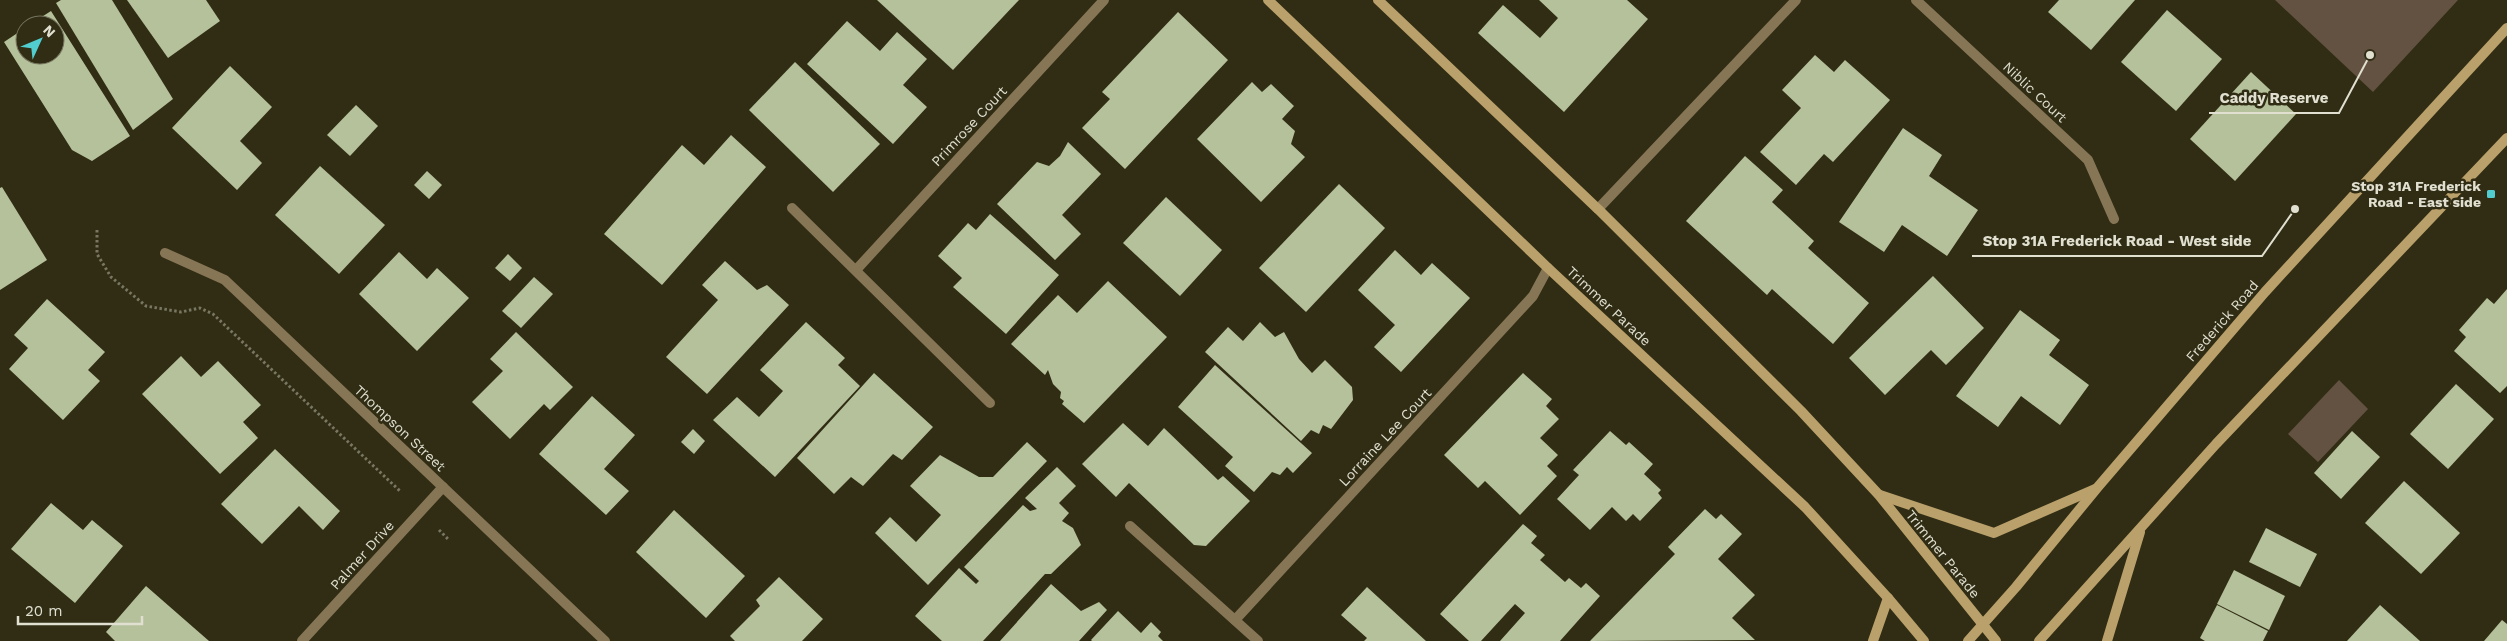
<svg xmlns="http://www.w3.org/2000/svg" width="2507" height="641" font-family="'Work Sans',sans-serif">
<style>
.green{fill:#635241}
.building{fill:#b5c19b}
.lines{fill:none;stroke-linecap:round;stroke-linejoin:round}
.path{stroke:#797762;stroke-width:3;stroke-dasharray:2.5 2.5;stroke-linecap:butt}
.street{stroke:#877656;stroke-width:10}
.secondary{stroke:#baa06b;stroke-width:10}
.poi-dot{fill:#52cdcf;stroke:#302d14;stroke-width:2}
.labels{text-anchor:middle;stroke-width:5;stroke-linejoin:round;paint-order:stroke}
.street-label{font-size:14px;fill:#e0dfd0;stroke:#302d14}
.poi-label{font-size:14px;font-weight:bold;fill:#e0dfd0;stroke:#302d14;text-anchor:end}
.leader{fill:none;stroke:#e0dfd0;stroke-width:2}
.callout-dot{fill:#e0dfd0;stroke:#302d14;stroke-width:2}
.callout-label{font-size:15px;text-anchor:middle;font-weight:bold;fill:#e0dfd0;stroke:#302d14;stroke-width:5;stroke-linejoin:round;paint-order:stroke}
</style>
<rect width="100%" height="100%" fill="#302d14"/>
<g class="green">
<path d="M2275,0h183l-85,92z"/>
<path d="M2339,380l29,29 -50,53 -30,-28z"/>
</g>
<g class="building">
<path d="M61,0h51l61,99 -40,31 -77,-127z"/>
<path d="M127,0h79l14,21 -52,37z"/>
<path d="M877,0h142l-66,70z"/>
<path d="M1539,0h88l21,19 -84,93 -86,-79 25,-28 37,33 18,-20z"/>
<path d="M2059,0h76l-44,50 -43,-38z"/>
<path d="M2167,10l55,49 -46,52 -55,-49z"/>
<path d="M51,11l79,125 -38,25 -20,-11 -68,-108 21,-14v27h30v-30h-26z"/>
<path d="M1178,12l50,48 -103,109 -43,-41 28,-29 -8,-7z"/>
<path d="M847,21l33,30 17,-19 30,27 -24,26 24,22 -34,37 -86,-80z"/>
<path d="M1815,55l19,17 11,-12 45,40 -57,62 -9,-8 -28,31 -36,-33 41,-44 -19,-18z"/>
<path d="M795,62l85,82 -47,48 -84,-82z"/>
<path d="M230,66l42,41 -32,34 22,22 -25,27 -65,-62z"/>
<path d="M2251,72l45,42 -61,67 -45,-42z"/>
<path d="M1252,82l10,10 9,-8 23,22 -12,13 13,12 -4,13 14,13 -44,45 -64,-63z"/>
<path d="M356,105l22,21 -28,30 -23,-21z"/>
<path d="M1903,128l39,27 -13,21 49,34 -31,46 -45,-31 -18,27 -45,-30z"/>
<path d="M731,135l35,32 -104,118 -58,-51 78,-89 22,20z"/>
<path d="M1068,142l33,32 -39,41 19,19 -26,26 -58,-56 40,-42 12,4 11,-10z"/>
<path d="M1745,156l38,34 -11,12 42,39 -6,7 61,55 -36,41 -61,-55 -5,6 -81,-74z"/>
<path d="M320,166l65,59 -46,49 -64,-59z"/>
<path d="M427,171l15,14 -13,14 -15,-14z"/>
<path d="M1339,184l46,44 -79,84 -47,-44z"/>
<path d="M2,187l45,73 -47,30v-102z"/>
<path d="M1166,197l56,53 -42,46 -57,-53z"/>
<path d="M990,214l69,61 -53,59 -53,-47 9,-9 -24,-22 30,-33 8,7z"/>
<path d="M1395,250l26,25 11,-12 38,35 -69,74 -27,-25 21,-22 -37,-35z"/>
<path d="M399,252l28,27 10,-11 32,30 -52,53 -58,-57z"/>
<path d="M508,254l14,14 -12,13 -15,-13z"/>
<path d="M725,261l32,29 10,-5 22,20 -82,89 -41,-37 52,-57 -16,-15z"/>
<path d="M1933,276l51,52 -38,37 -15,-15 -46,45 -36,-37z"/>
<path d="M534,277l19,17 -32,34 -19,-17z"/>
<path d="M1108,281l59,56 -83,86 -22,-19 2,-3 -4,-3 1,-6 -8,-8 -5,-14 -3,5 -34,-31 47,-49 19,18z"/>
<path d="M2507,289v97l-7,7 -46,-42 12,-14 -7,-7 28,-32 7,6z"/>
<path d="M47,299l58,53 -17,18 12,11 -37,39 -54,-51 19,-21 -14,-13z"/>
<path d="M2020,310l40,30 -11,15 40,30 -29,40 -39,-29 -23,31 -42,-31z"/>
<path d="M806,322l39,36 -7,7 22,21 -85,91 -62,-57 24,-23 22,20 24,-26 -23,-21z"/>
<path d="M1260,322l15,15 9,-5 15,27 13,14 13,-13 27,27 1,13 -22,29 -8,-4 -4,9 -8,-4 -10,11 -96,-89 23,-25 15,14z"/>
<path d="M516,332l57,55 -23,23 -6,-6 -34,35 -38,-37 31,-31 -13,-12z"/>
<path d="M181,356l20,21 17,-16 43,44 -18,17 15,16 -38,36 -78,-80z"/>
<path d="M1215,365l97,88 -19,20 -6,-6 -7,8 -8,-3 -18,20 -29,-26 8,-9 -55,-50z"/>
<path d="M874,373l59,54 -31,33 -9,-6 -30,32 -12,-9 -17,17 -37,-36z"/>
<path d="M1523,373l29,26 -6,7 13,13 -19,19 18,17 -11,11 10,10 -37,39 -35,-34 -7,7 -34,-33z"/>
<path d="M2456,384l38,35 -46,50 -38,-35z"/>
<path d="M592,396l43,39 -31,34 25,22 -23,24 -67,-61z"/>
<path d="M1123,423l25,23 16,-18 54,52 5,-4 27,25 -44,45 -12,-1 -65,-62 -13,14 -34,-33z"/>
<path d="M693,429l12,12 -11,13 -13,-12z"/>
<path d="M1610,431l16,14 3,-3 24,22 -9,10 17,16 -3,3 4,5 -22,23 -7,-7 -7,7 -14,-14 -22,23 -33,-31 22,-24 -6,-5z"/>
<path d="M2352,431l28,26 -39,42 -27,-26z"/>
<path d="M1027,442l20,19 -119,124 -53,-52 15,-16 26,25 25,-27 -31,-29 30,-31 39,22h14z"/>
<path d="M275,449l65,62 -17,19 -24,-24 -37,38 -41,-40z"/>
<path d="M1057,467l19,19 -17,17 10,10 -7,8 11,7 8,17 -30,29h-6l-62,67h-41l-27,-25 44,-48 17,16 3,-3 -15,-14 59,-62 7,6 7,-2 -12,-11z"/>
<path d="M2404,481l56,52 -39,41 -56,-51z"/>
<path d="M51,503l32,27 9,-10 31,26 -48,57 -64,-54z"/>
<path d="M1705,509l11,10 5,-5 21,20 -24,25 37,36 -23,23 23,22 -165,1 85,-87 -7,-7z"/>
<path d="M674,510l71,66 -39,42 -70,-66z"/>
<path d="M1523,524l14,12 -6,7 14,12 -5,5 25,22 4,-4 12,10 5,-5 14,13 -40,45h-60l25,-28 -10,-9 -34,37h-12l-29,-27z"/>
<path d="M2266,528l51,26 -17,33 -51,-25z"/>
<path d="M2234,570l51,26 -16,34 -52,-26z"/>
<path d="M779,577l44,42 -21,22h-67l-5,-5 30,-30 -4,-6z"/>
<path d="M1051,584l30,27 18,-9 8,8 -28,31h-79z"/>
<path d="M146,586l63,55h-94l-9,-9z"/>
<path d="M1367,587l59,54h-62l3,-3 -26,-23z"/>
<path d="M2217,605l51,26 -5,10h-58l-5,-3z"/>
<path d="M2380,605l40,36h-73z"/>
<path d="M1118,611l23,22 10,-11 10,10 -3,4 5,5h-71l-1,-1z"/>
<path d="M2502,620l5,4v17h-23z"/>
</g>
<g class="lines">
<g class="path">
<path d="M97,230v24l14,23 35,29 35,6 19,-4 13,6 188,178"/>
<path d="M439,530l10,10"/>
</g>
<g class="street">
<path d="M1916,0l172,160 26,59"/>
<path d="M792,208l198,195"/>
<path d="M1598,209l198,-209"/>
<path d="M165,253l60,27 380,361"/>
<path d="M856,270l248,-270"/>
<path d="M1130,526l128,115"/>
<path d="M1235,620l298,-324 15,-28"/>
<path d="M302,641l141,-154"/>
</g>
<g class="secondary">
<path d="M1268,0l280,268 257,239 83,91 36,43"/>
<path d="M1378,0l220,209 203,202 78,84 117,146"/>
<path d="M1880,495l114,38 101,-44"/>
<path d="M1873,641l15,-43"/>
<path d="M1968,641l48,-54 81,-99 168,-196 242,-264"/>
<path d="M2039,641l177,-197 291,-306"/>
<path d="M2107,641l33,-109"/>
</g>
</g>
<rect class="poi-dot" x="2486" y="189" width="10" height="10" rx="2.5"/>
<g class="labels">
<g class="street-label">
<text transform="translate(2035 92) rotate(43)" y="5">Niblic Court</text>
<text transform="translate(969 126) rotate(-47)" y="5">Primrose Court</text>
<text transform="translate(1609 306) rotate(43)" y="5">Trimmer Parade</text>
<text transform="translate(2222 321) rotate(-49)" y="5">Frederick Road</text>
<text transform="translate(400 428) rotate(43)" y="5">Thompson Street</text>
<text transform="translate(1385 437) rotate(-47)" y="5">Lorraine Lee Court</text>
<text transform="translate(1943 554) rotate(51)" y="5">Trimmer Parade</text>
<text transform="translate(362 555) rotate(-48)" y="5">Palmer Drive</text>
</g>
<g class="poi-label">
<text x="2481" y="191">Stop 31A Frederick<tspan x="2481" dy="16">Road - East side</tspan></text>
</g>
</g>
<path class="leader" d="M2370 55L2339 113H2209M2295 209L2262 256H1972"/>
<g class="callout-dot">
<circle cx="2370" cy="55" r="5"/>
<circle cx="2295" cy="209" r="5"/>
</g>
<g class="callout-label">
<text x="2274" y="103">Caddy Reserve</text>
<text x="2117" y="246">Stop 31A Frederick Road - West side</text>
</g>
<g transform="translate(40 40) rotate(46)"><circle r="24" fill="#302d14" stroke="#76745f"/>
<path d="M0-4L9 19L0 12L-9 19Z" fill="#52cdcf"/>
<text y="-8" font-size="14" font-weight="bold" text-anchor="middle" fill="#e0dfd0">N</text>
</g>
<path d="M18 616v8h124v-8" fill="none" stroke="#e0dfd0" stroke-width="2.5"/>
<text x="25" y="616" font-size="15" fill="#e0dfd0" stroke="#302d14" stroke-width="4" paint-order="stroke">20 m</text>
</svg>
